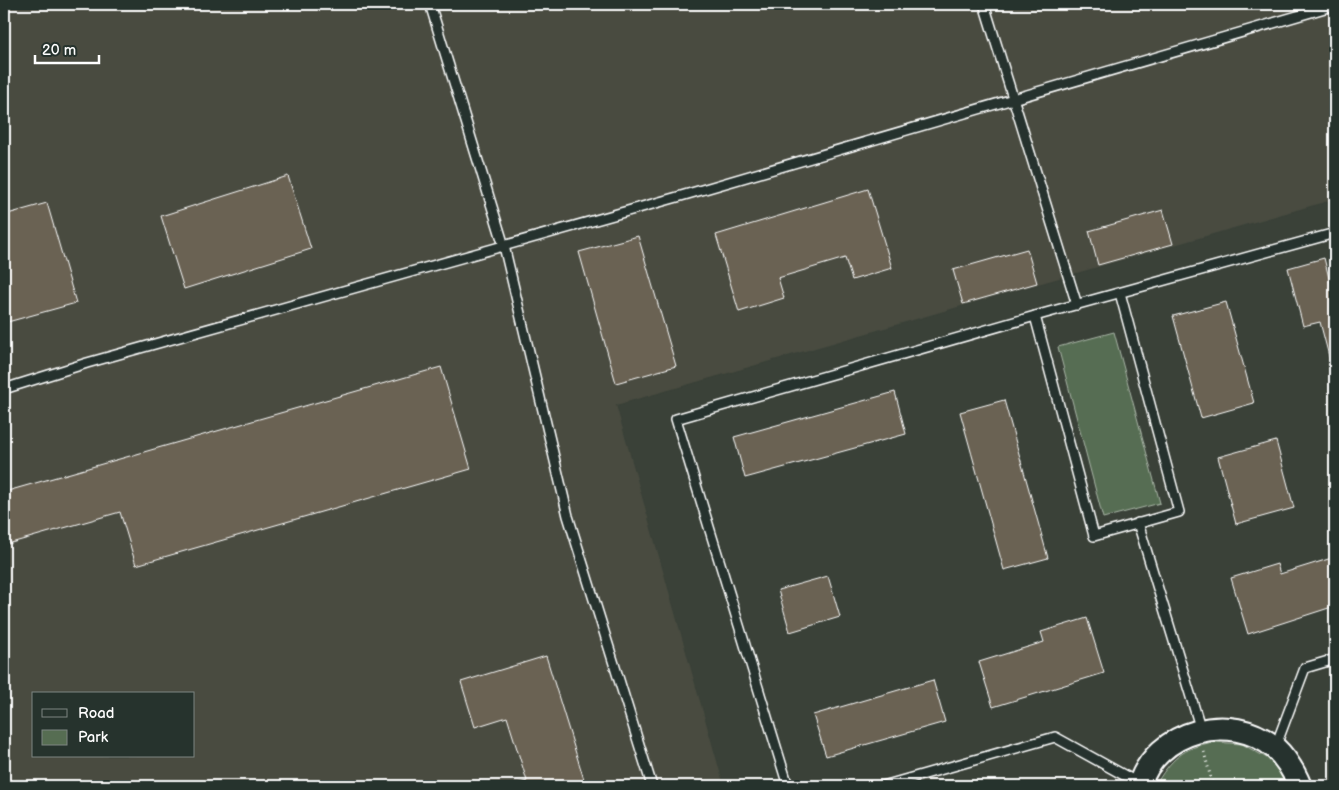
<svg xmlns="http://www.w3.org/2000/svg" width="1339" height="790" font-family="'Balsamiq Sans',sans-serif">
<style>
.built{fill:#484b40;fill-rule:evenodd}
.green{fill:#566d52;stroke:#aab6a8}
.building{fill:#6a6253;stroke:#fff}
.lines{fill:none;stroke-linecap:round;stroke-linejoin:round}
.service-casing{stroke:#fff;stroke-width:12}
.tertiary-casing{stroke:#fff;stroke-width:26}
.path{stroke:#fff;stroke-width:3;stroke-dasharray:1 4;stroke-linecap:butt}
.service{stroke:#26332d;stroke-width:9}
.tertiary{stroke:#26332d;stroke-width:22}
</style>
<rect width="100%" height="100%" fill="#3a4138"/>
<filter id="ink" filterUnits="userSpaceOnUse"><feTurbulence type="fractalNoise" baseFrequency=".02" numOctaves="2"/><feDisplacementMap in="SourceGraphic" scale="10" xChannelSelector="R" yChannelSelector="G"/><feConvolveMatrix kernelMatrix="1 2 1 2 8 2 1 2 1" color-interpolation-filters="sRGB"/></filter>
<g filter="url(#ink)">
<path class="built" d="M4,4h1331v195l-719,206 108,381h-720zM34,694h160v62h-160z"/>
<g class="green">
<path d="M1114,332l46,171 -57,15 -45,-171z"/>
<path d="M1214,742l28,2 25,14 16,17 4,11h-132c15,-26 28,-39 59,-44z"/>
</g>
<g class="building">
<path d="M288,176l23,73 -127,40 -23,-73z"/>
<path d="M868,189l24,79 -40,12 -7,-22 -67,20 6,20 -45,14 -23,-77z"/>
<path d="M47,203l29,100 -72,20v-108z"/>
<path d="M1163,210l10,34 -75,21 -9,-34z"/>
<path d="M638,236l38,130 -60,17 -37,-131z"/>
<path d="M1027,249l10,34 -74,21 -10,-34z"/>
<path d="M1324,258l11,44v77l-15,-57 -17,4 -15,-58z"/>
<path d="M1226,302l28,101 -53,15 -28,-102z"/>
<path d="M441,367l30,102 -335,96 -16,-53 -116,33v-53z"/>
<path d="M895,392l11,42 -161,44 -11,-41z"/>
<path d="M1004,400l44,158 -44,12 -44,-158z"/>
<path d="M1276,441l18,67 -58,16 -18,-67z"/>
<path d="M1335,557v49l-87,28 -17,-56 46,-14 3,10z"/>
<path d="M828,576l12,41 -50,15 -12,-42z"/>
<path d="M1087,618l17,55 -111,34 -14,-45 65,-20 -3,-10z"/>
<path d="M546,656l40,130h-77l18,-5 -20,-64 -32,10 -14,-45z"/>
<path d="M933,680l12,42 -119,34 -13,-41z"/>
</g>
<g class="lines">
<defs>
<g id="service">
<path d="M430,4l74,242 64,270 84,270"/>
<path d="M984,4l93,301"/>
<path d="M1035,316l59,220 85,-24 -59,-219"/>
<path d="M4,389l83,-26 594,-167 654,-191"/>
<path d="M1138,523l63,207"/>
<path d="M1275,748l30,-80 30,-9"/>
<path d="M788,786l-112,-367 359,-103 300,-83"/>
<path d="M883,786l172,-49 85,47"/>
</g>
<path id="tertiary" d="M1139,786c17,-56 92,-76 136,-38 12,11 19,24 25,38"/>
</defs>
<use href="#service" class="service-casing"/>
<use href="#tertiary" class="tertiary-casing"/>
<path class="path" d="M1204,752l9,34"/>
<use href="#service" class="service"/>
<use href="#tertiary" class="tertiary"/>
</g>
</g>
<rect width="1339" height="790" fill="none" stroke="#26332d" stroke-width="20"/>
<rect x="10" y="10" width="1319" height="770" fill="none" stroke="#fff" stroke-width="2" filter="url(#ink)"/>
<rect x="32" y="692" width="162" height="65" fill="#26332d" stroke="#7d8581"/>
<rect x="42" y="709" width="25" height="8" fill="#26332d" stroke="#7d8581"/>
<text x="78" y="718" font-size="15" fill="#ffffff">Road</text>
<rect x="42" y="730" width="25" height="15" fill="#566d52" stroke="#7d8581"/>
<text x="78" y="742" font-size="15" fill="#ffffff">Park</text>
<path d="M35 55v8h64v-8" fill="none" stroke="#ffffff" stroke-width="2.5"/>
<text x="42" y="55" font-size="15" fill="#ffffff" stroke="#26332d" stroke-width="4" paint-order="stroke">20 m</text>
</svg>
